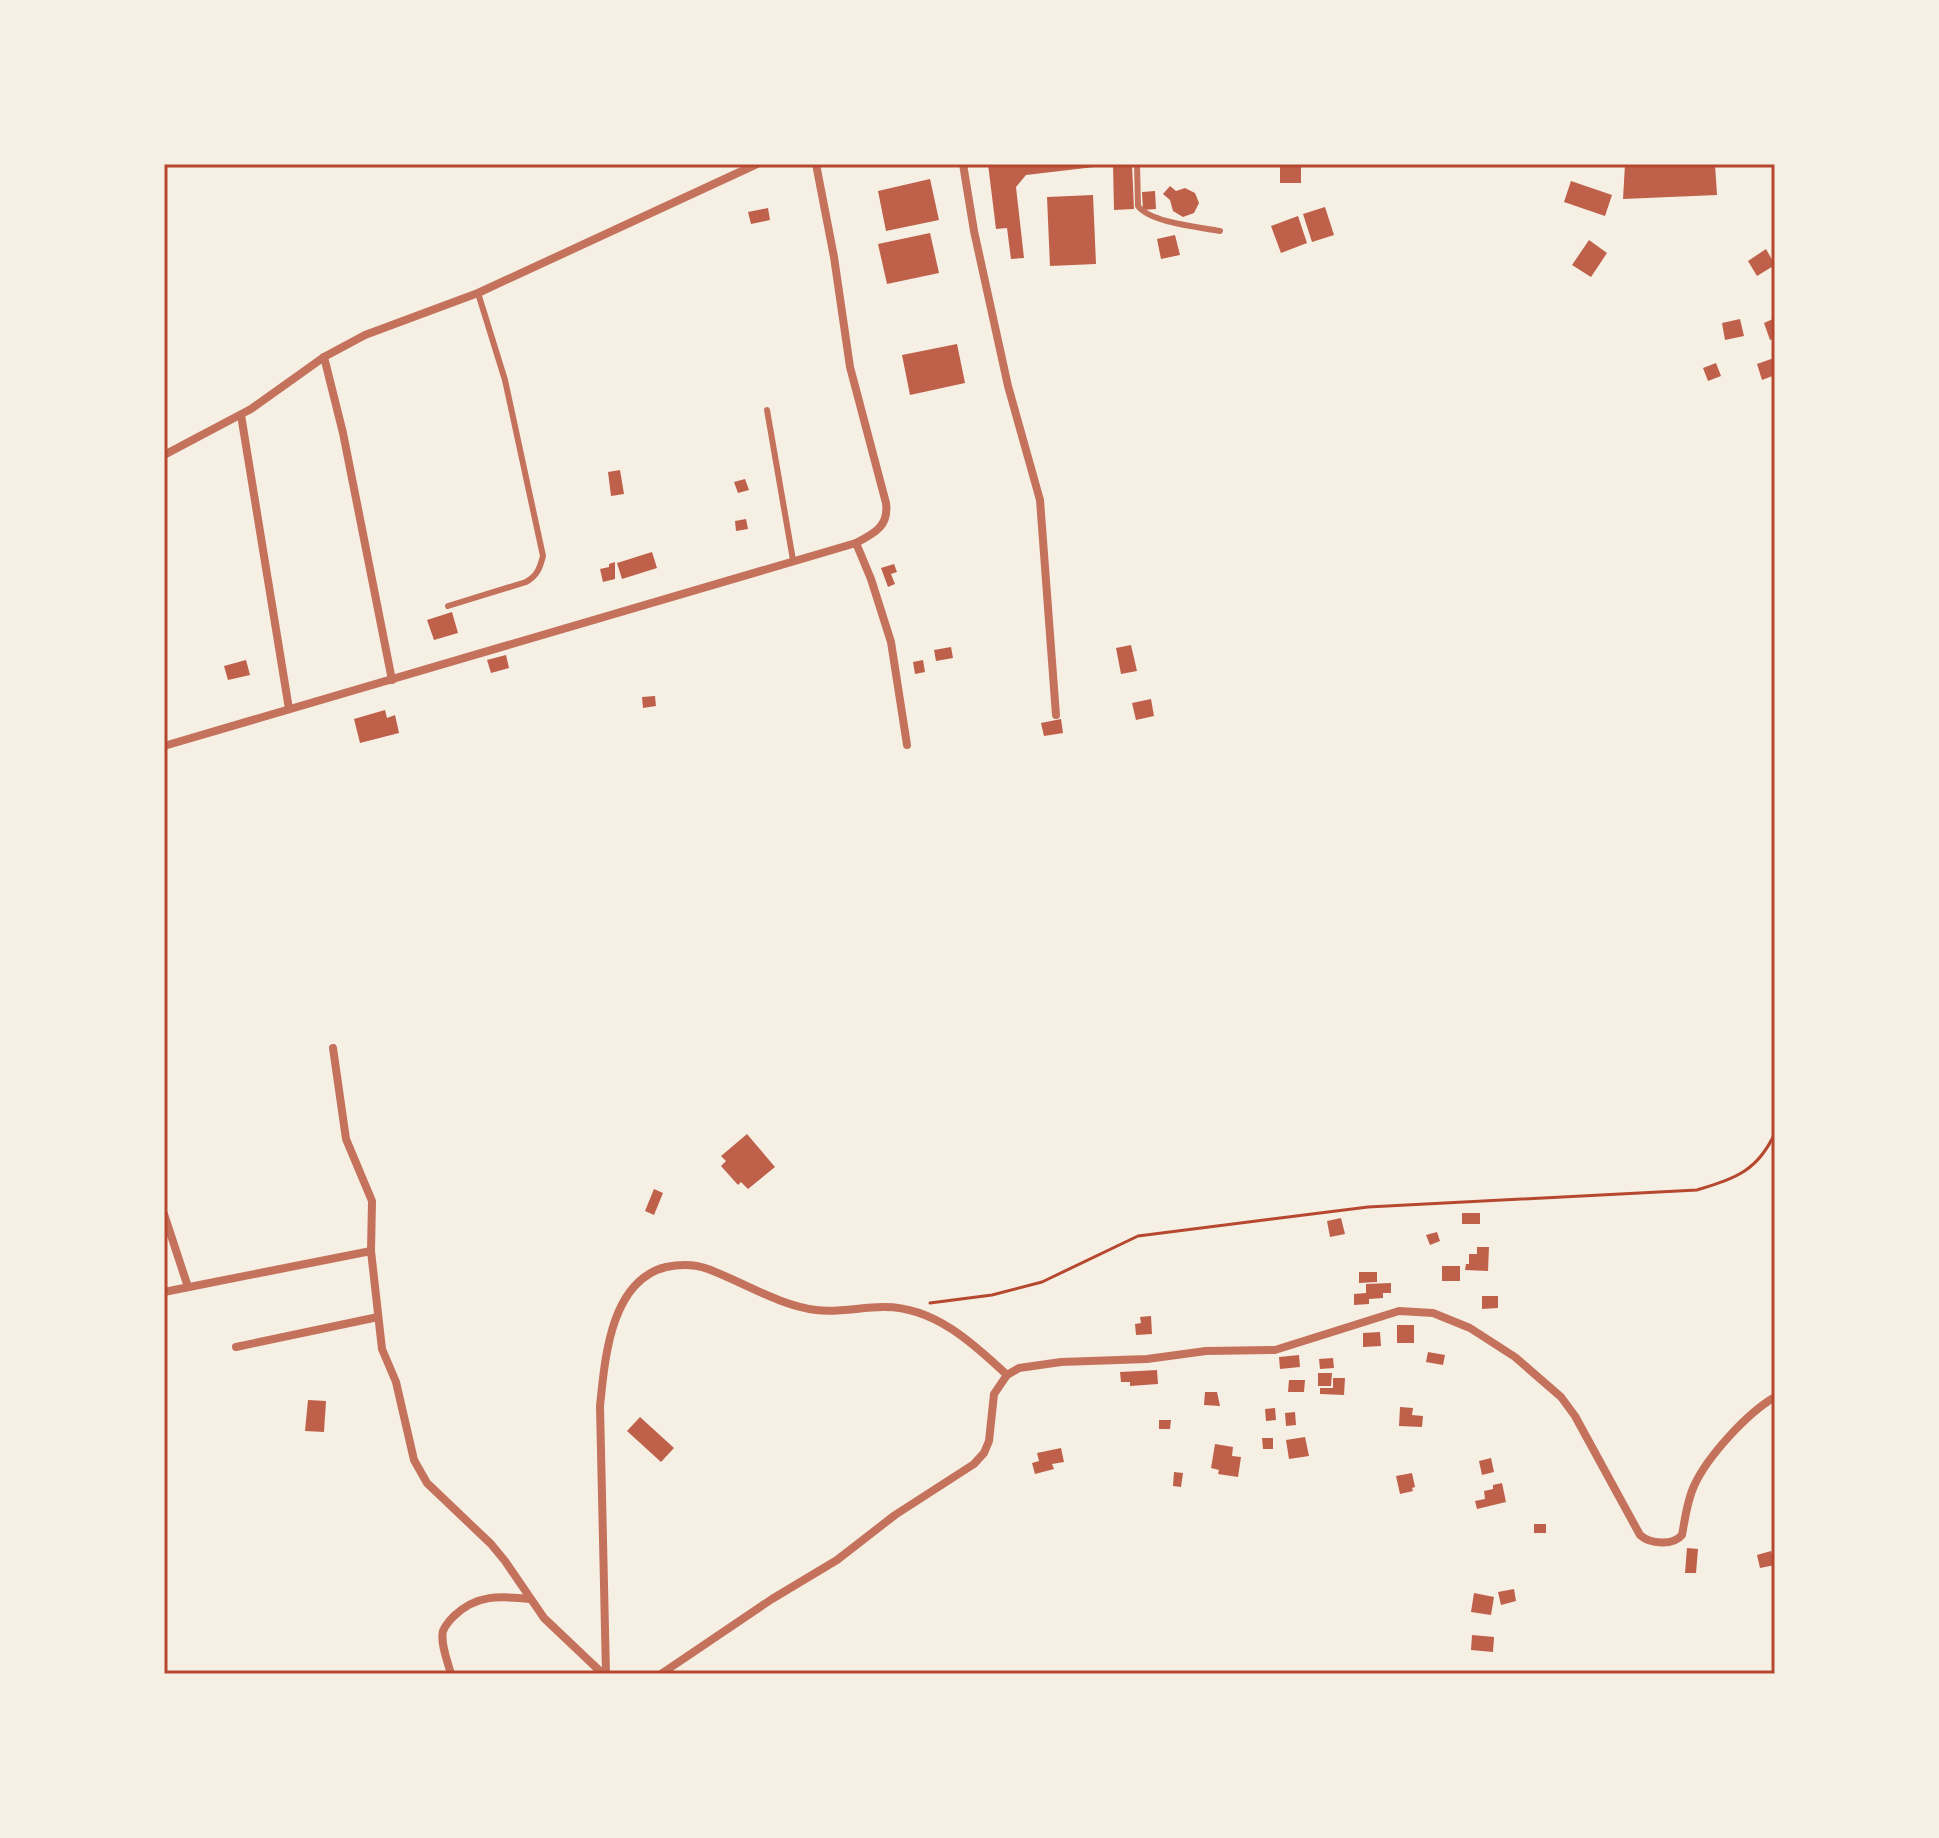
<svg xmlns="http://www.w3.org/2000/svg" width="1939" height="1838" font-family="'Noto Sans',sans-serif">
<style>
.building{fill:#bf614a}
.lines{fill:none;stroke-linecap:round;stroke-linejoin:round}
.path{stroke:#b5482f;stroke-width:3}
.service{stroke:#c5725c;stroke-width:6}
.minor{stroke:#c5725c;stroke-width:8}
.neatline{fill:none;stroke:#b5482f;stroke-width:3}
</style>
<rect width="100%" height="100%" fill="#f6efe4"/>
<g class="building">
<path d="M988,164h115v2l-77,9 -10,12 8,71 -13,1 -4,-31 -11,1z"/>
<path d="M1113,164h19l2,45 -20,1z"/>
<path d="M1625,164h90l2,31 -94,4z"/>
<rect x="1280" y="165" width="21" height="18"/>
<path d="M930,179l9,41 -53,11 -8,-40z"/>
<path d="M1571,181l41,14 -7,21 -41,-14z"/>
<path d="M1170,186l6,5 9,-3 10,5 4,10 -5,10 -11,4 -10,-6 -3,-11 -7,-6z"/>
<path d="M1155,191l1,18 -13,1 -1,-18z"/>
<path d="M1093,195l3,69 -46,2 -3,-69z"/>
<path d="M1325,207l9,28 -22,7 -9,-28z"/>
<path d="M768,208l2,12 -19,4 -3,-12z"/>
<path d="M1298,216l9,27 -26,10 -10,-27z"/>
<path d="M930,233l9,40 -52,11 -9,-40z"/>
<path d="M1175,235l5,20 -19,4 -4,-20z"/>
<path d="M1589,240l18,13 -16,24 -19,-12z"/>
<path d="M1766,249l9,16 -18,11 -9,-15z"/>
<path d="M1775,318v20l-5,2 -6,-17z"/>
<path d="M1740,319l4,17 -19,4 -3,-17z"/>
<path d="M957,344l8,39 -55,12 -8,-40z"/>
<path d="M1774,358l1,17 -13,5 -5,-16z"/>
<path d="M1716,363l5,13 -13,5 -5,-13z"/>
<path d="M620,470l4,24 -13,2 -3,-24z"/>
<path d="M745,479l4,11 -11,3 -4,-11z"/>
<path d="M746,519l2,10 -12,2 -1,-10z"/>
<path d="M652,552l5,16 -35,11 -5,-16z"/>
<path d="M615,562v17l-12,3 -3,-13 9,-2v-3z"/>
<path d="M894,564l3,8 -6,2 4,10 -7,3 -7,-19z"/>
<path d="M452,612l6,21 -24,7 -7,-20z"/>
<path d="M1131,645l6,26 -16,3 -5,-26z"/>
<path d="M951,647l2,11 -17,3 -2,-11z"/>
<path d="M506,655l3,13 -18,5 -4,-13z"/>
<path d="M246,660l4,15 -22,5 -4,-14z"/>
<path d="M923,660l2,12 -10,2 -2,-12z"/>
<path d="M655,696l1,10 -13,2 -1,-11z"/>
<path d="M1151,699l3,17 -18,4 -4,-17z"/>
<path d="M385,710l2,8 8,-3 4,18 -39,10 -6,-24z"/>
<path d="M1061,719l2,14 -19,3 -3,-13z"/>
<path d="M747,1134l28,33 -27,22 -7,-7 -3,3 -17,-19 5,-5 -5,-5z"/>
<path d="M654,1189l9,4 -9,22 -9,-4z"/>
<rect x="1462" y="1213" width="18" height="11"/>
<path d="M1341,1218l4,16 -15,3 -3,-16z"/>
<path d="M1437,1232l3,9 -10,4 -4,-10z"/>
<path d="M1477,1247h12l-1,24 -23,-1 1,-6h3v-10h8z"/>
<rect x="1442" y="1266" width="18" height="15"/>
<path d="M1359,1272h18v10l-18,1z"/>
<path d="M1391,1283v10h-8v5l-14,1v5l-15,1v-11l12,-1v-9z"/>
<path d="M1482,1296h16v12l-16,1z"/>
<path d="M1151,1316l1,18 -16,1 -1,-11 6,-1 -1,-6z"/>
<rect x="1397" y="1325" width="17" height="18"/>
<path d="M1380,1332l1,14 -18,1v-14z"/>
<path d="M1428,1352l17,3 -2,10 -17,-3z"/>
<path d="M1299,1355l1,12 -20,2 -1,-12z"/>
<path d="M1333,1358l1,10 -14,1 -1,-10z"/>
<path d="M1157,1370l1,14 -28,2v-4h-9l-1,-10z"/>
<path d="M1318,1373h14l-1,13h-13z"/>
<path d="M1333,1378h12l-1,17 -24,-1v-6h13z"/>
<path d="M1289,1380h16l-1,12h-16z"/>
<path d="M1205,1392h12l3,14 -16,-1z"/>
<path d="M308,1400l18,1 -2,31 -19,-1z"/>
<path d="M1400,1407l13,1 -1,7 11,1 -1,11 -23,-1z"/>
<path d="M1275,1408l1,12 -10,1 -1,-12z"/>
<path d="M1295,1412l1,13 -10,1 -1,-13z"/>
<path d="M640,1417l34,31 -13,14 -34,-31z"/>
<path d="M1159,1420h12l-1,9h-11z"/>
<path d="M1305,1437l4,19 -20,3 -3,-19z"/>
<path d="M1262,1438h11v11h-10z"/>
<path d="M1215,1444l18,3 -1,9 9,1 -3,20 -20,-3 1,-4 -8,-2z"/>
<path d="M1061,1448l3,14 -12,2 2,5 -19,5 -3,-11 7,-2 -2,-8z"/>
<path d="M1491,1458l3,14 -12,3 -3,-14z"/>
<path d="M1174,1472l9,1 -2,14 -8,-1z"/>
<path d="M1412,1473l3,14 -3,1 1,3 -13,3 -4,-18z"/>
<path d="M1502,1483l4,19 -29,7 -2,-8 10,-2 -1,-8 9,-2v-4z"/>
<rect x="1534" y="1524" width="12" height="9"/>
<path d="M1687,1548l11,1 -2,24h-11z"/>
<path d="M1771,1551l4,14 -15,3 -3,-13z"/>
<path d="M1514,1589l2,12 -15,4 -3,-13z"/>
<path d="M1474,1593l20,4 -3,18 -20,-3z"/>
<path d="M1472,1635l22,2 -1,15 -22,-2z"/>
</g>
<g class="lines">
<path class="path" d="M930,1303l62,-8 50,-13 96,-46 230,-29 329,-17c38,-12 60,-18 78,-57"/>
<g class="service">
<path d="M1137,164l1,42c13,17 61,21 82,25"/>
<path d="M767,410l26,150"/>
<path d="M448,606l78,-24c11,-6 14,-14 17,-26l-38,-176 -27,-87"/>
</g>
<g class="minor">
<path d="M963,164l11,67 34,155 32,114 16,215"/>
<path d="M324,357l19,76 49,247"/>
<path d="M241,415l48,294"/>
<path d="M164,455l87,-46 73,-52 41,-22 113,-42 279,-129"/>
<path d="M856,543l15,36 20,63 16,103"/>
<path d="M164,746l692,-203c19,-10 33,-17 30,-40l-36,-136 -16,-110 -18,-93"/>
<path d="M333,1048l13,91 26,62 -1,50 11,98 14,33 18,78 13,23 64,61 14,17 39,57 59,56"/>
<path d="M164,1214l24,73"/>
<path d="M164,1292l207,-41"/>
<path d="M236,1347l142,-30"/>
<path d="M451,1674c-3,-11 -11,-31 -8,-43 2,-5 7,-11 11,-15 23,-22 46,-20 76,-17"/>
<path d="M606,1674l-6,-268c5,-47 10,-125 66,-139 14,-3 29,-3 42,2 35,13 70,36 108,41 22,3 45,-3 67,-3 50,-1 90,36 124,68"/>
<path d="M661,1674l111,-75 65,-39 58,-45 79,-51 10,-11 5,-12 5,-47 13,-19 12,-7 42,-6 86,-3 59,-8 69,-1 124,-39 34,2 37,15 45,29 46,40 14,19 65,119c10,9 33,11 42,0 3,-16 5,-34 12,-49 13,-29 53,-73 81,-89"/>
</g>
</g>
<rect width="1939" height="1838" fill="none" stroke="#f6efe4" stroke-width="332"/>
<rect x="166" y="166" width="1607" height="1506" class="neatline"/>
</svg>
